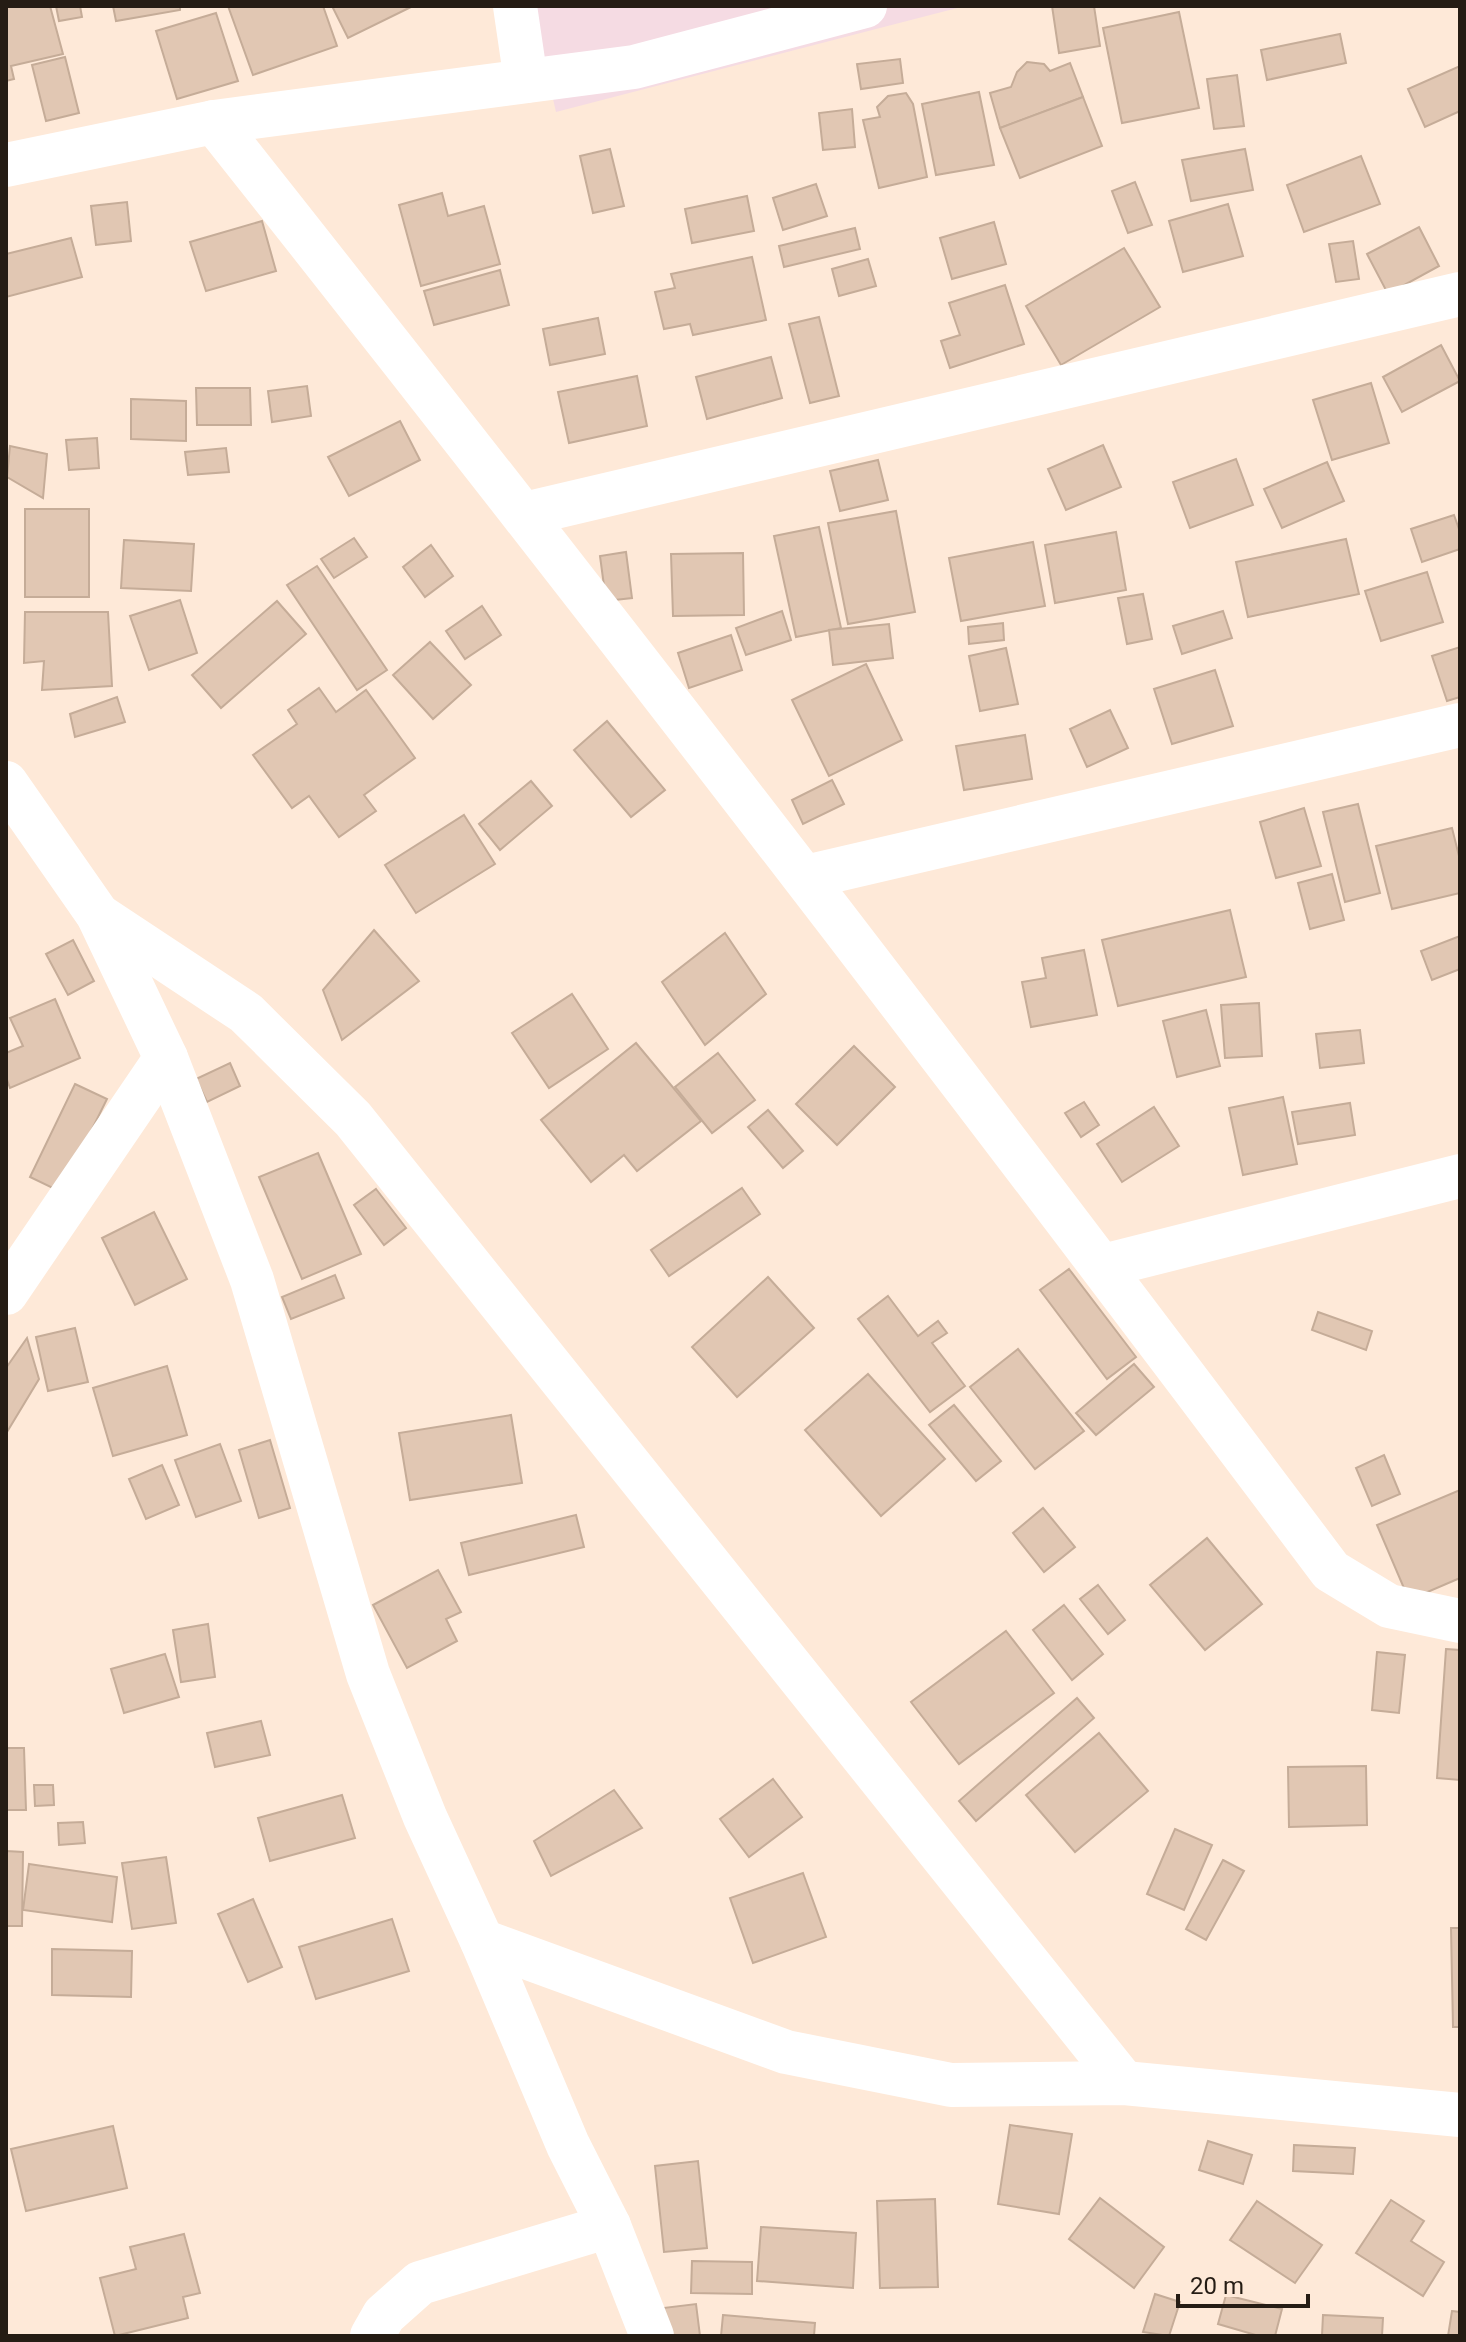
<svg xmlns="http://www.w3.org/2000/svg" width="1466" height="2342" font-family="Roboto,sans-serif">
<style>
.education{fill:#f5dbe3}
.building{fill:#e1c7b3;stroke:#c5ac98;stroke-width:2}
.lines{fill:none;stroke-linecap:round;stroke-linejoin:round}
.minor{stroke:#fff;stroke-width:44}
</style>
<rect width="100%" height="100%" fill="#fee9d8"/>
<path class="education" d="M532,6h433l-409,106z"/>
<g class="building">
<path d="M6,6h44l13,48 -52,12 3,13 -8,2z"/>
<path d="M56,6h24l2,11 -23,4z"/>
<path d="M113,6h67v4l-64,11z"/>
<path d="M228,6h95l14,40 -84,29z"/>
<path d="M332,6h81l-65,32z"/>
<path d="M1052,6h42l6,40 -41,7z"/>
<path d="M1179,12l20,96 -77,15 -19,-95z"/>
<path d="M216,13l22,68 -61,18 -21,-68z"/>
<path d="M1340,34l6,29 -79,17 -6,-30z"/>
<path d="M65,57l14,56 -33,8 -14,-56z"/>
<path d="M900,59l3,24 -42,6 -4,-25z"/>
<path d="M1027,62l17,2 6,7 20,-8 13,34 -83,31 -10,-35 21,-6 6,-15z"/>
<path d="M1460,66v45l-35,16 -17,-38z"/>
<path d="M1237,75l7,51 -30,3 -7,-50z"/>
<path d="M979,92l15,73 -58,10 -14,-71z"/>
<path d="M906,93l7,11 14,73 -48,11 -16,-68 17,-3 -3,-10 11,-11z"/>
<path d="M1083,97l19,49 -82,32 -20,-50z"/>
<path d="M852,109l3,38 -32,3 -4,-37z"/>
<path d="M610,149l14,57 -31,7 -13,-57z"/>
<path d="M1245,149l8,41 -62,11 -9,-41z"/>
<path d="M1361,156l19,48 -76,28 -17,-47z"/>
<path d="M1135,182l17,43 -24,8 -16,-42z"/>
<path d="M816,184l11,32 -44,14 -10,-32z"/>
<path d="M442,193l6,23 36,-10 16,58 -79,22 -22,-81z"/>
<path d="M747,196l7,35 -62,12 -7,-34z"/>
<path d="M127,202l4,39 -35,4 -5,-39z"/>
<path d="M1228,204l15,52 -60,16 -14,-51z"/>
<path d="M262,221l14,50 -70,20 -16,-49z"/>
<path d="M994,222l12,42 -54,15 -12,-41z"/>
<path d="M1419,227l20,39 -51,28 -21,-40z"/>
<path d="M855,228l5,21 -76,18 -5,-21z"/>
<path d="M71,238l11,39 -76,20v-43z"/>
<path d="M1353,241l6,38 -23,3 -7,-38z"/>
<path d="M1124,248l36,59 -99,58 -35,-59z"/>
<path d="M752,257l14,63 -73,15 -3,-11 -26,5 -9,-37 20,-4 -4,-14z"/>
<path d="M868,259l8,27 -37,10 -7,-27z"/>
<path d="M500,270l9,35 -75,20 -10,-34z"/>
<path d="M1005,285l19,59 -74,24 -9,-27 19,-6 -11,-32z"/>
<path d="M819,317l20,79 -29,7 -21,-79z"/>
<path d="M598,318l7,36 -55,11 -7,-36z"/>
<path d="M1441,345l19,36 -58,31 -19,-35z"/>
<path d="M771,357l11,41 -75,21 -11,-42z"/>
<path d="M637,376l10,50 -78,17 -11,-51z"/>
<path d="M1371,383l18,60 -57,17 -19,-60z"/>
<path d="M307,386l4,30 -39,6 -4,-31z"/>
<path d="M196,388h54l1,37h-54z"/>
<path d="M131,399l55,2v40l-55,-2z"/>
<path d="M400,421l20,39 -71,36 -21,-39z"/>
<path d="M97,438l2,30 -30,2 -3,-30z"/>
<path d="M1103,445l18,42 -55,23 -18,-41z"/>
<path d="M10,446l37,8 -4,44 -36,-21z"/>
<path d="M226,448l3,24 -41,3 -3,-23z"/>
<path d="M1236,459l17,46 -63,23 -17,-46z"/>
<path d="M878,460l10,40 -48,11 -10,-40z"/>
<path d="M1327,462l17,39 -62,27 -18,-39z"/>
<rect x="25" y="509" width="64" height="88"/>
<path d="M896,511l19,101 -67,12 -20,-101z"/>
<path d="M1454,515l6,17v17l-38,13 -11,-33z"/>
<path d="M819,527l22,101 -45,9 -22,-101z"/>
<path d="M1116,532l10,58 -71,13 -10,-58z"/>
<path d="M354,538l13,19 -33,21 -13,-19z"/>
<path d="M1346,539l13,55 -111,23 -12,-55z"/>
<path d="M124,540l70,4 -3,47 -70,-3z"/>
<path d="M1033,542l12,64 -84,15 -12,-63z"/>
<path d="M431,545l22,31 -28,21 -22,-30z"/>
<path d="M626,552l6,46 -26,3 -6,-45z"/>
<path d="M743,553l1,62 -71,1 -2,-62z"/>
<path d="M317,566l70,104 -30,20 -70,-105z"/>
<path d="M1427,572l16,50 -62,19 -16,-50z"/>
<path d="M1143,594l9,45 -25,5 -9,-46z"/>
<path d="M180,600l17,53 -48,17 -19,-54z"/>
<path d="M277,601l29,33 -85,74 -29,-33z"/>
<path d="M482,606l19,29 -36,24 -19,-28z"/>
<path d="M782,611l9,29 -45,15 -10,-27z"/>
<path d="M1223,611l9,27 -50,16 -9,-28z"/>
<path d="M25,612h83l4,74 -70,4 2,-29 -20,2z"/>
<path d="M1003,623l1,17 -35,4 -1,-17z"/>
<path d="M889,624l4,34 -60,7 -4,-35z"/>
<path d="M731,635l11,35 -53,18 -11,-35z"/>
<path d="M430,642l41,43 -38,34 -40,-44z"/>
<path d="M1460,647v50l-13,4 -15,-45z"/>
<path d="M1006,648l12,56 -38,7 -11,-55z"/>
<path d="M866,664l36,76 -73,36 -37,-76z"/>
<path d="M1215,670l18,56 -61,18 -18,-55z"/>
<path d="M319,688l17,24 30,-22 49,68 -51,37 12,16 -37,26 -30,-41 -17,12 -39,-53 44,-31 -9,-14z"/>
<path d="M117,697l8,25 -50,15 -5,-23z"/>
<path d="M1110,710l18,38 -41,19 -17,-38z"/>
<path d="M607,721l58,69 -34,27 -57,-67z"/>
<path d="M1025,735l7,44 -68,11 -8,-44z"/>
<path d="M832,780l12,24 -41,20 -11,-24z"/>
<path d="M531,781l21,25 -52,44 -21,-26z"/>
<path d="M1358,804l22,89 -35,9 -22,-90z"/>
<path d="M1304,808l17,58 -45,12 -16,-56z"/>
<path d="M464,815l31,49 -79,49 -31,-48z"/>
<path d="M1452,828l8,32v33l-68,16 -16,-63z"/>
<path d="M1332,874l12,46 -34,9 -12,-46z"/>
<path d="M1230,910l16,67 -128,29 -16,-66z"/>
<path d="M374,930l45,51 -77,59 -19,-50z"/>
<path d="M725,933l41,61 -61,51 -43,-63z"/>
<path d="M1460,936v33l-28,11 -11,-29z"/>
<path d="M73,940l21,41 -26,14 -22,-41z"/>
<path d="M1084,950l13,65 -66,12 -9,-45 24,-4 -4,-20z"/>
<path d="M572,994l36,55 -59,39 -37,-55z"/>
<path d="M55,999l25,59 -70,30 -4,-11v-24l17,-7 -13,-28z"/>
<path d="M1259,1003l3,53 -37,2 -4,-53z"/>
<path d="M1206,1010l14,56 -43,11 -14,-56z"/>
<path d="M1360,1030l4,33 -44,5 -4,-34z"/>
<path d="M636,1043l65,78 -64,50 -13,-16 -33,27 -50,-62z"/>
<path d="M854,1046l41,41 -58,58 -41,-41z"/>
<path d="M718,1053l37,47 -43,33 -37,-46z"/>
<path d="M230,1063l10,23 -33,16 -11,-23z"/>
<path d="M75,1084l32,15 -46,93 -31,-15z"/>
<path d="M1283,1097l14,67 -54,11 -14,-67z"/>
<path d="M1084,1102l15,23 -18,12 -16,-24z"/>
<path d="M1350,1103l5,32 -57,9 -6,-32z"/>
<path d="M1154,1107l25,39 -57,36 -25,-38z"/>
<path d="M768,1110l35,41 -20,17 -35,-41z"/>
<path d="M318,1153l43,101 -59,25 -43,-102z"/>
<path d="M742,1188l18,26 -91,62 -18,-26z"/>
<path d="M376,1189l30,39 -22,17 -30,-40z"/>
<path d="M154,1212l33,67 -52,26 -33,-67z"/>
<path d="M1069,1269l67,88 -29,22 -67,-89z"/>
<path d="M335,1275l9,23 -53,21 -9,-22z"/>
<path d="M768,1277l46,51 -77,69 -45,-50z"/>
<path d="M888,1296l30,40 20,-15 9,12 -15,10 33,43 -35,26 -72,-93z"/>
<path d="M1318,1312l54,19 -6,19 -54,-20z"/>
<path d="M75,1328l13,54 -40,9 -12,-54z"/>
<path d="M27,1338l12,41 -32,53 -1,-64z"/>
<path d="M1018,1349l66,82 -49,38 -65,-82z"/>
<path d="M1134,1364l20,23 -58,48 -20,-22z"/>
<path d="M167,1366l20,69 -74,21 -20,-68z"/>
<path d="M868,1374l77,85 -64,57 -76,-86z"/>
<path d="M954,1405l47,56 -25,20 -47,-56z"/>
<path d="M511,1415l11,68 -112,17 -11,-67z"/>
<path d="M270,1440l20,68 -31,10 -20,-68z"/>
<path d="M220,1444l21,57 -45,16 -21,-57z"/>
<path d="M1384,1455l16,39 -28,12 -16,-38z"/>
<path d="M162,1465l17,40 -33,14 -17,-40z"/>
<path d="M1460,1490v88l-51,22 -32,-75z"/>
<path d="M1043,1508l32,39 -31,25 -31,-39z"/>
<path d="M576,1515l8,32 -115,28 -8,-32z"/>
<path d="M1207,1538l55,66 -57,46 -55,-65z"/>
<path d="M438,1570l23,42 -15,7 11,22 -50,27 -34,-63z"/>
<path d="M1098,1585l27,35 -17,14 -28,-35z"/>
<path d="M1064,1605l39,49 -31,26 -39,-50z"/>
<path d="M208,1624l7,53 -34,5 -8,-52z"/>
<path d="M1006,1631l48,62 -95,71 -48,-62z"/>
<path d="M1446,1649l14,1v130l-23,-2z"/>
<path d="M1377,1652l28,3 -6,58 -27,-3z"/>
<path d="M165,1654l14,43 -55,16 -13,-44z"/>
<path d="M1077,1698l17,20 -118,103 -17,-20z"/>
<path d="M261,1721l9,34 -55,12 -8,-34z"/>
<path d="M1099,1733l49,58 -73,61 -49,-57z"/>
<path d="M6,1748h18l2,62h-20z"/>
<path d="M1366,1766l1,59 -78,2 -1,-60z"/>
<path d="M773,1779l29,38 -53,40 -29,-38z"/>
<path d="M34,1785h19l1,20 -19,1z"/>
<path d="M614,1790l28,38 -91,48 -17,-35z"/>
<path d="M342,1795l13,43 -85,23 -12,-43z"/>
<path d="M83,1822l2,21 -26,2 -1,-22z"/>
<path d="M1175,1829l37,16 -28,65 -37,-16z"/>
<path d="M6,1851l17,1 -1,74h-16z"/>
<path d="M166,1857l10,66 -44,6 -10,-66z"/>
<path d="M1223,1860l21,11 -38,69 -20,-11z"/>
<path d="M29,1864l88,13 -5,45 -89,-12z"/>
<path d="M803,1873l23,64 -73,26 -23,-65z"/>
<path d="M253,1899l29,68 -34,15 -30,-68z"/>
<path d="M392,1919l17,52 -93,28 -17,-52z"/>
<path d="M1451,1928h9v99h-7z"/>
<path d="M52,1949l80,2 -1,46 -79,-2z"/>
<path d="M1010,2125l62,9 -13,80 -61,-10z"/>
<path d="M113,2126l14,62 -101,23 -15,-62z"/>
<path d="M1208,2141l44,14 -9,29 -44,-14z"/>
<path d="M1294,2145l61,3 -2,26 -60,-3z"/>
<path d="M698,2161l9,87 -43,4 -9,-86z"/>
<path d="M1100,2198l64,49 -30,41 -65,-49z"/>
<path d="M935,2199l3,88 -58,1 -3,-87z"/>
<path d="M1391,2200l33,21 -13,20 33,21 -21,34 -67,-43z"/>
<path d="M1257,2201l65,44 -27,38 -65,-43z"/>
<path d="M761,2227l95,6 -3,55 -96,-7z"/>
<path d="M184,2234l16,59 -17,4 5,21 -73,18 -15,-58 36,-9 -6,-22z"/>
<path d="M692,2261l60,1v32l-61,-1z"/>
<path d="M1155,2294l25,8 -11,34 -26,-4z"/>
<path d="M1226,2295l56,14 -7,27h-16l-41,-12z"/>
<path d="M696,2304l4,32h-33l-4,-28z"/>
<path d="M1452,2311l8,1v24h-12z"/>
<path d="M723,2315l92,8 -1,13h-93z"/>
<path d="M1323,2315l60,3 -1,18h-60z"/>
</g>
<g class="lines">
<g class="minor">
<path d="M515,6l11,75"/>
<path d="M214,122c379,478 751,961 1117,1449l58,35 71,15"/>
<path d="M6,165l208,-43 420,-55 231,-61"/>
<path d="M525,514l935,-220"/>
<path d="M6,783l92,132 68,143 86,222 116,394 57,143 57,124 86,204 41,81 43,110"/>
<path d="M806,877l654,-152"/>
<path d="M98,915l148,98 107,106 771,964"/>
<path d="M1103,1266l357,-90"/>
<path d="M6,1293l160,-235"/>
<path d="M482,1941l304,111 165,33 173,-2 336,32"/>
<path d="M372,2336l12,-21 36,-32 189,-57"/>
</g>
</g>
<rect width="1466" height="2342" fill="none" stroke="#251c14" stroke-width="16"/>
<path d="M1178 2294v12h130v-12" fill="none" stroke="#251c14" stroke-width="4"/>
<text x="1190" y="2294" font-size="24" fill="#251c14" stroke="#fee9d8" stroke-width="6" paint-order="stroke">20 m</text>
</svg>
